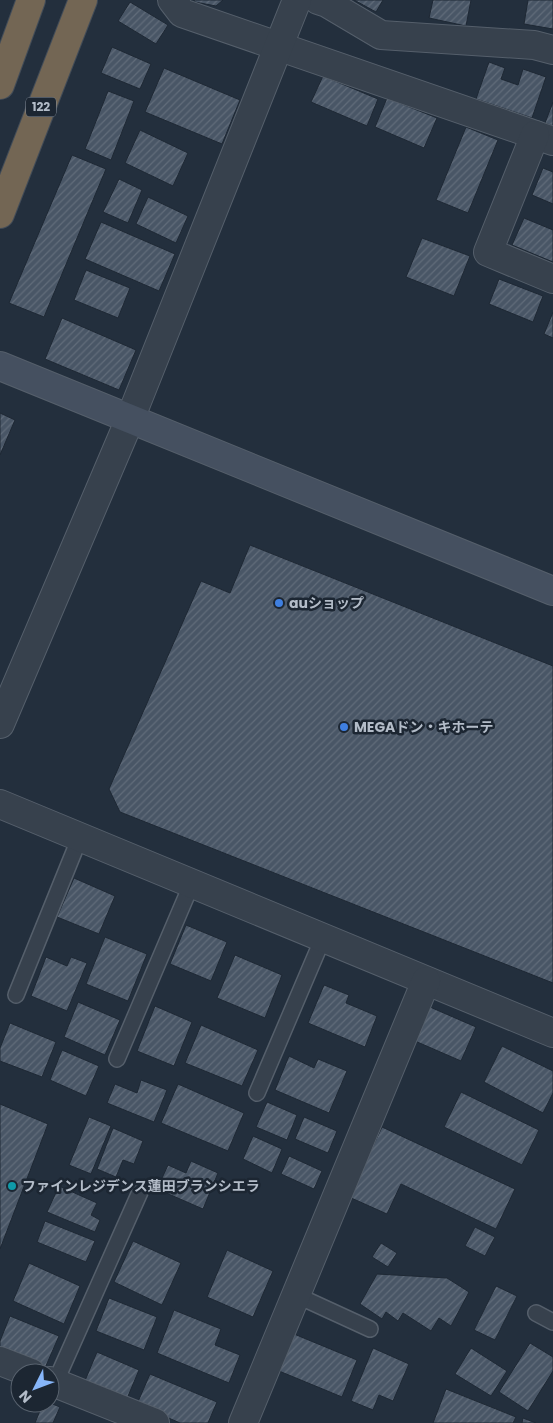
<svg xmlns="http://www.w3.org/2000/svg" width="553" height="1423" font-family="Poppins,'Noto Sans JP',sans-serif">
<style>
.building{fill:url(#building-hatch);stroke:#1e2834}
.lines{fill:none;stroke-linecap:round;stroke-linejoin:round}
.lane-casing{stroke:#555f6b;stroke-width:18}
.street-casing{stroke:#555f6b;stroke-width:30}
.secondary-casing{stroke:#555f6b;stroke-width:30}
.highway-casing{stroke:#424c58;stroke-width:30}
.lane{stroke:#37414d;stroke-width:15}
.street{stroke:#37414d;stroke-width:28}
.secondary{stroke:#455060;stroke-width:28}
.highway{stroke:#736654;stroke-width:28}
.shop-dot{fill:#3f7fe0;stroke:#1c2632;stroke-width:2}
.culture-dot{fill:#0f9aa8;stroke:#1c2632;stroke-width:2}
.labels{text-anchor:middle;stroke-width:5;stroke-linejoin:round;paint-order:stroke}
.shield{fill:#1c2632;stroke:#868f9b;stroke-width:1}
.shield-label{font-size:12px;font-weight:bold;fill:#b3bcc8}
.poi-label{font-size:14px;font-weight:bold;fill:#b3bcc8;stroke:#1c2632;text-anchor:start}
</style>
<defs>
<pattern id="building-hatch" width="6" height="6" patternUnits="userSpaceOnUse" patternTransform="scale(1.25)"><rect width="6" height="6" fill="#495666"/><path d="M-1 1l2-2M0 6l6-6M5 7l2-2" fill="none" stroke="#616c7a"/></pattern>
</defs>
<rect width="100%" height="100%" fill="#232f3d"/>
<g class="building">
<path d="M194,0h29l-7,6 -21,-4z"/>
<path d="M354,0h29l-7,12z"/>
<path d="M433,0h38l-5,26 -37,-8z"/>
<path d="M528,0h25v29l-29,-5z"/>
<path d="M130,2l38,23 -12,19 -38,-23z"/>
<path d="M112,47l39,17 -11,25 -39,-16z"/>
<path d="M489,62l16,6 -4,11 17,6 5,-16 23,8 -14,41 -56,-19z"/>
<path d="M164,68l76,32 -18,44 -77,-32z"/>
<path d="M323,76l55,23 -11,27 -56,-24z"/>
<path d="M108,91l26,10 -23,59 -26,-11z"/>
<path d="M387,98l50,20 -13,30 -49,-21z"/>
<path d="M553,102v24l-8,-3z"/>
<path d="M466,127l32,13 -30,73 -32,-13z"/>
<path d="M140,130l48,23 -15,33 -48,-23z"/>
<path d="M72,155l34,14 -62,148 -35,-14z"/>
<path d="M543,168l10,4v32l-21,-9z"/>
<path d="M119,179l23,11 -14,33 -25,-11z"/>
<path d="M148,197l40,19 -12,27 -40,-19z"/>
<path d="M524,218l29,12v32l-41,-17z"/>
<path d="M101,222l74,32 -16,37 -74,-32z"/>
<path d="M422,238l48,18 -16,40 -48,-19z"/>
<path d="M86,270l44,18 -12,30 -44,-18z"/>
<path d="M499,279l44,17 -10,26 -44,-18z"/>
<path d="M553,312v26l-9,-4z"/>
<path d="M62,318l74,32 -17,40 -74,-31z"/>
<path d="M0,413l15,7 -15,35z"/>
<path d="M250,545l303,121v317l-433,-171 -11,-23 92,-208 29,12z"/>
<path d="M74,878l41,18 -16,38 -42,-17z"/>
<path d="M186,925l41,17 -16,39 -41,-17z"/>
<path d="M105,937l42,17 -19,47 -42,-17z"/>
<path d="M235,955l47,20 -17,43 -48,-20z"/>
<path d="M46,957l21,9 4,-9 16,6 -20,48 -36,-15z"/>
<path d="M324,985l25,10 -3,8 31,13 -12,31 -57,-24z"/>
<path d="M78,1002l42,18 -15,35 -41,-18z"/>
<path d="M155,1006l37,16 -18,44 -37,-15z"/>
<path d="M430,1007l46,20 -15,34 -46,-20z"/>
<path d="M10,1023l46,19 -14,35 -42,-16v-13z"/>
<path d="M201,1025l57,25 -16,36 -57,-23z"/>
<path d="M502,1046l51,25v22l-10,20 -59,-31z"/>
<path d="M62,1050l37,16 -13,30 -36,-16z"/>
<path d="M289,1056l25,12 4,-9 29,12 -18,42 -54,-23z"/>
<path d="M141,1080l26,10 -13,32 -47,-19 8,-19 22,9z"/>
<path d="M178,1084l66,29 -16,38 -67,-28z"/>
<path d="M461,1092l78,38 -17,35 -78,-38z"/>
<path d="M267,1102l30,13 -10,25 -31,-13z"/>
<path d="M0,1104l48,20 -48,125z"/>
<path d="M89,1117l22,9 -20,48 -22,-9z"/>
<path d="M304,1117l33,14 -9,22 -33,-14z"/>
<path d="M382,1127l133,62 -19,40 -95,-45 -14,30 -38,-17z"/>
<path d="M113,1128l30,13 -9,23 -11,-4 -7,17 -19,-8z"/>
<path d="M253,1136l29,13 -10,24 -29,-14z"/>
<path d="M289,1156l33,15 -8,18 -33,-15z"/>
<path d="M191,1161l27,12 -15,36 -46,-20 11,-24 18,8z"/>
<path d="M59,1186l38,17 -6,12 9,5 -5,12 -48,-20z"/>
<path d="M45,1221l50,20 -9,21 -49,-20z"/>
<path d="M475,1227l20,10 -10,19 -20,-10z"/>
<path d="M133,1241l48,22 -19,42 -48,-23z"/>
<path d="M381,1243l16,10 -9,14 -16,-10z"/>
<path d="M227,1250l46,21 -20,46 -46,-20z"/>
<path d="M29,1263l51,23 -16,38 -51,-23z"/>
<path d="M377,1274l70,4 22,14 -18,34 -12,-8 -8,13 -28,-18 -5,8 -12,-9 -4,7 -22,-15z"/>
<path d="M496,1286l21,10 -22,44 -21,-10z"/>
<path d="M109,1298l48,19 -13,33 -48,-19z"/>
<path d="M174,1310l47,19 -6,16 25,10 -11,28 -72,-30z"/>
<path d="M10,1316l49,20 -14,32 -45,-19v-8z"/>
<path d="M294,1334l63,26 -15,37 -63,-26z"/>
<path d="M530,1343l23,14v14l-25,40 -29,-19z"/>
<path d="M373,1348l36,16 -16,37 -14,-6 -6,15 -22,-9z"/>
<path d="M471,1348l36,23 -16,25 -36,-22z"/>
<path d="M97,1352l42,18 -13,31 -42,-18z"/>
<path d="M150,1374l67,28 -9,21h-28l-43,-19z"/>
<path d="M446,1389l70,28 -3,6h-80z"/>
<path d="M43,1403h7l10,4 -7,16h-18z"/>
<path d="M523,1418l13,5h-14z"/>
</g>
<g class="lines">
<defs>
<g id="lane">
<path d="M16,995l64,-158"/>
<path d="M117,1059l75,-176"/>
<path d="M257,1093l66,-155"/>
<path d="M296,1295l74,34"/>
<path d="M536,1313l17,9"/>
<path d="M55,1383l85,-191"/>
</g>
<g id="street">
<path d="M172,0l10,13 371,128"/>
<path d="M318,0l9,3 54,32 153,10 19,5"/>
<path d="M535,135l-47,117 65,27"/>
<path d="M0,724l130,-305 167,-419"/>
<path d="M0,804l553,229"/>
<path d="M0,1361l31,12"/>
<path d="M50,1381l105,42"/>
<path d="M243,1423l183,-442"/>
</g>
<path id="secondary" d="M0,366l553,225"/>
<g id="highway">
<path d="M0,85l31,-85"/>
<path d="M0,214l83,-214"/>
</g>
</defs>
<use href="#lane" class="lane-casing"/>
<use href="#street" class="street-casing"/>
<use href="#secondary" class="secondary-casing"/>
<use href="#highway" class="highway-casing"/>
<use href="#lane" class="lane"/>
<use href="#street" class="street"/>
<use href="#secondary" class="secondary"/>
<use href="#highway" class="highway"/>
</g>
<g class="shop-dot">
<circle cx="279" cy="603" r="5"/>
<circle cx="344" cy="727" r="5"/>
</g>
<circle class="culture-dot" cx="12" cy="1186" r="5"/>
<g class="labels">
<rect class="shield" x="26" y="97.5" width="30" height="19" rx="4"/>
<g class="shield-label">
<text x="41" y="111">122</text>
</g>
<g class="poi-label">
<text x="289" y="608">auショップ</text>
<text x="354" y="732">MEGAドン・キホーテ</text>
<text x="22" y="1191">ファインレジデンス蓮田ブランシエラ</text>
</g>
</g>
<g transform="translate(35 1388) rotate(228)"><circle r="24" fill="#1c2632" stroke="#58626e"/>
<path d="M0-4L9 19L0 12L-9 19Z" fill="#87b6f9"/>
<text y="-8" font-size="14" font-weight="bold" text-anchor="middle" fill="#b3bcc8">N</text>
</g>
</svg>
